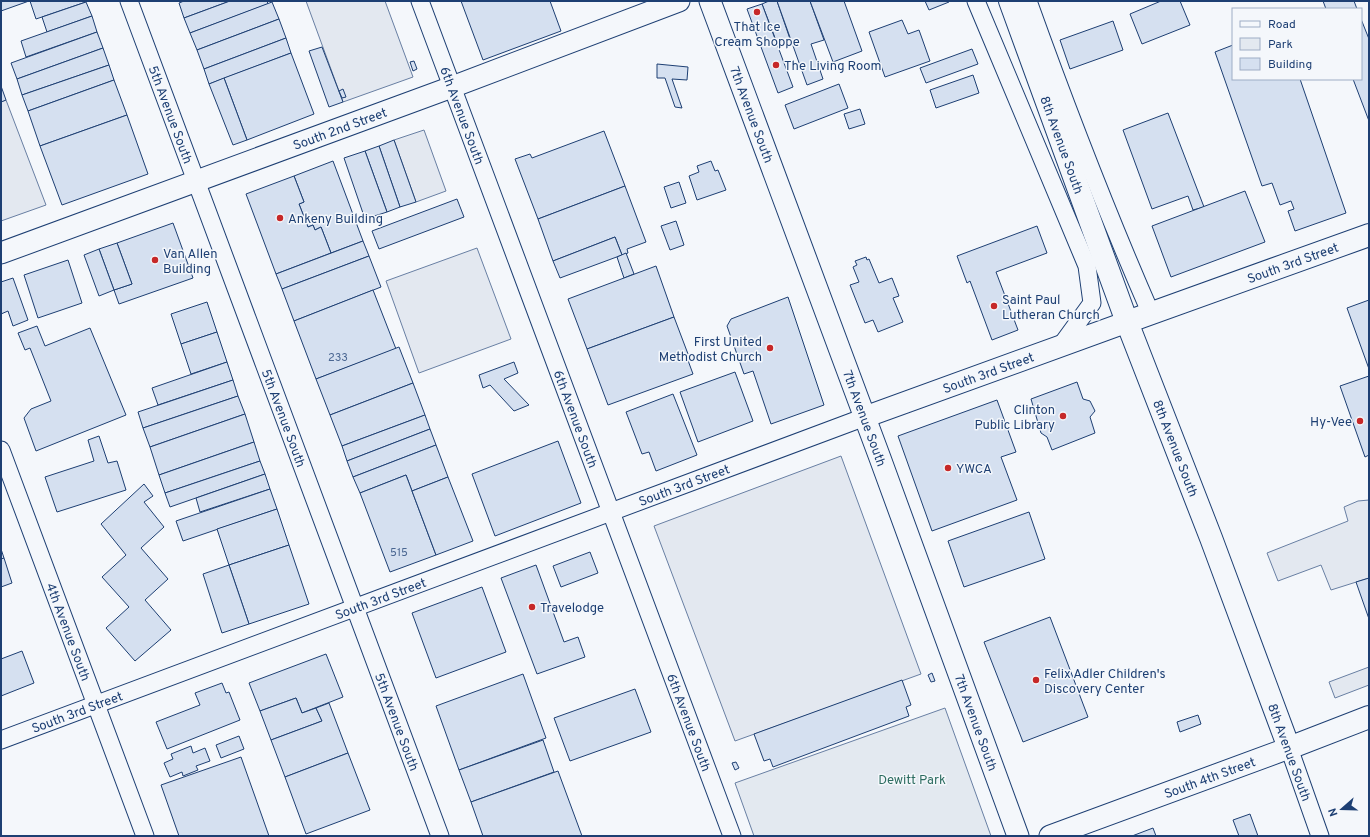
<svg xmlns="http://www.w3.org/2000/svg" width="1370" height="837" viewBox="0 0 1370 837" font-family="Overpass,sans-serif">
  <rect width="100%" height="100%" fill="#f4f7fb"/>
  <polygon fill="#e3e9f0" stroke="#687fa3" points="945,708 991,836 754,836 735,783"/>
  <g fill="#e3e8f0" stroke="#687fa3">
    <polygon points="306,1 385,1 413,77 343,102"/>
    <polygon points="6,100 46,205 1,221 1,102"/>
    <polygon points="424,130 446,191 416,202 394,140"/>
    <polygon points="477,248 511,339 419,373 386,281"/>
    <polygon points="841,456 921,674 735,741 654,526"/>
    <polygon points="1369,500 1369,578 1331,590 1321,565 1278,581 1267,553 1348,521 1344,507 1358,501"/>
    <polygon points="1369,667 1369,685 1335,698 1329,682"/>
  </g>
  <g fill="#d5e0f0" stroke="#1d3f73">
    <polygon points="1,1 29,1 1,11"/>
    <polygon points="30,1 86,1 86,2 36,19"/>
    <polygon points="184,1 230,1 184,18 179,3"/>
    <polygon points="230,1 267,1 268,4 190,33 184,18"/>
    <polygon points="461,1 550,1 561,31 483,60"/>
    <polygon points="769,1 777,1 790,39 777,43 762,4"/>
    <polygon points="777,1 810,1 824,40 811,44 823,79 807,85"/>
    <polygon points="810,1 844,1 862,51 833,62"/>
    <polygon points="925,1 949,1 949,2 929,10"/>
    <polygon points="1161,1 1180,1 1190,25 1142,44 1130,14"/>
    <polygon points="1323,1 1354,1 1357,9 1326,9"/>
    <polygon points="86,2 92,16 47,32 42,17"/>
    <polygon points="272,2 279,19 197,50 190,33"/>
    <polygon points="762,4 793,87 778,93 747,9"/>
    <polygon points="92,16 97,32 26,57 21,41"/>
    <polygon points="279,19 286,38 204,69 197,50"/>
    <polygon points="1361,19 1369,39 1369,121 1353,79 1361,79"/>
    <polygon points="902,20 908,34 919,30 930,61 885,77 869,32"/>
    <polygon points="1113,21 1123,50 1070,69 1060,40"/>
    <polygon points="97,32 103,48 17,79 11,63"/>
    <polygon points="286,38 291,53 209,84 204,69"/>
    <polygon points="1233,45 1233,79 1300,79 1346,213 1295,231 1288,211 1294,209 1291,201 1280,205 1272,183 1262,186 1215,52"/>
    <polygon points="322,47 343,102 329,107 309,51"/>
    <polygon points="103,48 109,65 22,95 17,79"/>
    <polygon points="972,49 978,64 926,83 920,68"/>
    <polygon points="291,53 314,114 247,140 224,78"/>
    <polygon points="414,61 417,69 413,71 410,62"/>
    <polygon points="657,64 688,67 687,80 672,79 682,108 675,107 665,78 657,78"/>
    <polygon points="109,65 114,80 28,111 22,95"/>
    <polygon points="973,75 979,93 936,108 930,90"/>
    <polygon points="224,78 247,140 233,145 209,84"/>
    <polygon points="114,80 127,115 40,146 28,111"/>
    <polygon points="839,84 848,108 794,129 785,105"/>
    <polygon points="1,86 6,100 1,102"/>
    <polygon points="343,89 346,97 342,98 339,91"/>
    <polygon points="860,109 865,124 849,129 844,114"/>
    <polygon points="1168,113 1204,207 1193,210 1188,196 1152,209 1123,130"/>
    <polygon points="127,115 148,174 62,205 40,146"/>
    <polygon points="604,131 625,186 538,219 515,159 530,154 532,158"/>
    <polygon points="394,140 416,202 400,207 379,146"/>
    <polygon points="379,146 400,207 387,212 365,151"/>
    <polygon points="365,151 387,212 365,219 344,158"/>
    <polygon points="333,161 363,241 331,253 321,227 315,230 313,225 308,227 299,204 304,202 294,176"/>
    <polygon points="711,161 715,171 718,170 726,190 697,200 689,176 699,172 697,166"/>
    <polygon points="294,176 304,202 299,204 308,227 313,225 315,230 321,227 331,253 276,274 246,194"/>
    <polygon points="679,182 686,203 671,208 664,187"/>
    <polygon points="625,186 646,242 627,249 628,253 622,255 615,237 553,261 538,219"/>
    <polygon points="1245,191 1265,242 1171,277 1152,226"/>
    <polygon points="457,199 464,217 379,249 372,231"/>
    <polygon points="676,221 684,245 670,250 661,226"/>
    <polygon points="173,223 193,278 119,304 114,290 132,284 117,243"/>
    <polygon points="1037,226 1047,253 996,272 1018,330 992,340 970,281 967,283 957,256"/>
    <polygon points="615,237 622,255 560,278 553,261"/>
    <polygon points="363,241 369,256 282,289 276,274"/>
    <polygon points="117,243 132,284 114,290 99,249"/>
    <polygon points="99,249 114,290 99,296 84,255"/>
    <polygon points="626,253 634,274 624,278 617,257"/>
    <polygon points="369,256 381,287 294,321 282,289"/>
    <polygon points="866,257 867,260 869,259 879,283 892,278 899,296 893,298 903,322 878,332 873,320 865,323 850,285 859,282 853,267 857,265 855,261"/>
    <polygon points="68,260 82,303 38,318 24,275"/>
    <polygon points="656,266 674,317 587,349 568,299"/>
    <polygon points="13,278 28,320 13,326 8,311 1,314 1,282"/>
    <polygon points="373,290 396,349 316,379 294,321"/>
    <polygon points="788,297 824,405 771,424 753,371 744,374 727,326 731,319"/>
    <polygon points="1369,300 1369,369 1347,308"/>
    <polygon points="207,302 217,332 181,344 171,314"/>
    <polygon points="674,317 688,354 686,355 693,374 608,405 587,349"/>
    <polygon points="37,326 45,346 90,328 126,415 36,451 24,418 31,409 51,401 30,348 25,350 18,333"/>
    <polygon points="217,332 227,362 191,374 181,344"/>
    <polygon points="399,347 413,383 330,415 316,379"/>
    <polygon points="227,362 233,380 158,405 152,388"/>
    <polygon points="514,362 518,373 504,379 529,405 514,411 490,385 483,388 479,375"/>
    <polygon points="735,372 753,421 698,442 680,392"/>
    <polygon points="1369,376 1369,455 1365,457 1340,386"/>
    <polygon points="233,380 238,396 143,428 138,412"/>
    <polygon points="1077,382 1083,399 1090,401 1095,411 1090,417 1095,433 1052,450 1047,437 1041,433 1031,399"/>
    <polygon points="413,383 425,415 342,446 330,415"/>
    <polygon points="673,394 697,455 656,471 649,452 642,454 626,412"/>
    <polygon points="238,396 245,414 150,447 143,428"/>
    <polygon points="997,400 1016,452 1001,457 1017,500 932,531 898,436"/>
    <polygon points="245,414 254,442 159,475 150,447"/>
    <polygon points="425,415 430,429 347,461 342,446"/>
    <polygon points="430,429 436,445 353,477 347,461"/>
    <polygon points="99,436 108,463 117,461 126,490 57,512 45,477 94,461 88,440"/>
    <polygon points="558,441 581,503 495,536 472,474"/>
    <polygon points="254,442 260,461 165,493 159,475"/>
    <polygon points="436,445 448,477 412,491 406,475 360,493 353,477"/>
    <polygon points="260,461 265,474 170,507 165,493"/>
    <polygon points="265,474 270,489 200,512 196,498"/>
    <polygon points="406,475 436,555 390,572 360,493"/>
    <polygon points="448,477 473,541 436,555 412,491"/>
    <polygon points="144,484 153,496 144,502 164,527 141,548 168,579 145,600 171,630 135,661 106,628 129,607 102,577 126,555 101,524"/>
    <polygon points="270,489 277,509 183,541 176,521"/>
    <polygon points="277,509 289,545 229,565 217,529"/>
    <polygon points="1029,512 1045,559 964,587 948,541"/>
    <polygon points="289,545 309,604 249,624 229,565"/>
    <polygon points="1,549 4,558 1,559"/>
    <polygon points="590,552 598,573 561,587 553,566"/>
    <polygon points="4,558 12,583 1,587 1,559"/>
    <polygon points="229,565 249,624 222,633 203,574"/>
    <polygon points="536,565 564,642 578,637 585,657 537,674 501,578"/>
    <polygon points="1369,578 1369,619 1356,582"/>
    <polygon points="482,587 506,652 436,678 412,613"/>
    <polygon points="1050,617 1088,717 1023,742 984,642"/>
    <polygon points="22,651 34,683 1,696 1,659"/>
    <polygon points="326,654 343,697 302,713 296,698 260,711 249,683"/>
    <polygon points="932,673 935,681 931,682 928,675"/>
    <polygon points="523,674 546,738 459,770 436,706"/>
    <polygon points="902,680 911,705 906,707 909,716 773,767 770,759 764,761 754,734"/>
    <polygon points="222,683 226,693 229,692 240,720 167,749 156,722 200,705 195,693"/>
    <polygon points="635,689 651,732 570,761 554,718"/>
    <polygon points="296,698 302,713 316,708 322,721 271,740 260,711"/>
    <polygon points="329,703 348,753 285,777 271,740 322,721 316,708"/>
    <polygon points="1198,715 1201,724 1180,732 1177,722"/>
    <polygon points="239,736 244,749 221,758 216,745"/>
    <polygon points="543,740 554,772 471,802 459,770"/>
    <polygon points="191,746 193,753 205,748 210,761 196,766 198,770 183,776 182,772 170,777 164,763 173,759 171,754"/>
    <polygon points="348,753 370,810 306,834 285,777"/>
    <polygon points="241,757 269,836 179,836 161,785"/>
    <polygon points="736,762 739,768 735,770 732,763"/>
    <polygon points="558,771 582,836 483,836 471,802"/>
    <polygon points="1250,814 1258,836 1239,836 1233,820"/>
    <polygon points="1153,828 1156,836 1132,836"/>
  </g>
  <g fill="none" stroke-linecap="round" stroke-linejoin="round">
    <defs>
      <g id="minor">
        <path id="s1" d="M 129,1 L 440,836"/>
        <path id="s2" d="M 420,1 L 732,836"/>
        <polyline points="976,1 1087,266 1092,303 1060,347"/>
        <path d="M 1028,1 C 1066,107 1106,211 1151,314"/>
        <path id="s3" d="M 1,450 L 145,836"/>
        <path id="s4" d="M 1,740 L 865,417"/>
        <polyline points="1289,748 1320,836"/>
      </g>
      <g id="major">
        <path id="s5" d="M 710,1 L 880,458 L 1018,836"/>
        <path id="s6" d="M 1,253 L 452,87 L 679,1"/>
        <path id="s7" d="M 865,417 L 1127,322"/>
        <path id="s8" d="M 1050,836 L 1289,748"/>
      </g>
      <g id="highway">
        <path id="s9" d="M 1010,1 L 1127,322 L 1211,538 L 1289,748 L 1369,717"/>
        <path id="s10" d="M 1127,322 L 1369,235"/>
      </g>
    </defs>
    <use href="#minor" stroke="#1d3f73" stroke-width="19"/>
    <use href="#major" stroke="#1d3f73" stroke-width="23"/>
    <use href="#highway" stroke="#1d3f73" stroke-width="24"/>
    <use href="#minor" stroke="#f4f7fb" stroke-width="17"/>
    <use href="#major" stroke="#f4f7fb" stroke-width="21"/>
    <use href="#highway" stroke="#f4f7fb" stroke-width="22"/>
  </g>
  <g fill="#c62828" stroke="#f4f7fb" stroke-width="1.5">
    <circle cx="757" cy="12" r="4"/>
    <circle cx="776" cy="65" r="4"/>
    <circle cx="280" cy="218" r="4"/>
    <circle cx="155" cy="260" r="4"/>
    <circle cx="994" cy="306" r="4"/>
    <circle cx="770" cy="348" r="4"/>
    <circle cx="1063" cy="416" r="4"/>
    <circle cx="1360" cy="421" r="4"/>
    <circle cx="948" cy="468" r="4"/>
    <circle cx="532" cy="607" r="4"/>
    <circle cx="1036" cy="680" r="4"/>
  </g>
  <g text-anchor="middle" stroke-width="3" stroke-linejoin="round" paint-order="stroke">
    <g font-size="11" fill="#4b6792">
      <text x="338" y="361">233</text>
      <text x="399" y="556">515</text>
    </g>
    <g font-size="13" fill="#1d3f73" stroke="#f4f7fb" text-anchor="start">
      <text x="757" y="31" text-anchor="middle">That Ice<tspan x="757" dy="15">Cream Shoppe</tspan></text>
      <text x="784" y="70">The Living Room</text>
      <text x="288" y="223">Ankeny Building</text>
      <text x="163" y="258">Van Allen<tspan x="163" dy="15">Building</tspan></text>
      <text x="1002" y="304">Saint Paul<tspan x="1002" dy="15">Lutheran Church</tspan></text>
      <text x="762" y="346" text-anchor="end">First United<tspan x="762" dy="15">Methodist Church</tspan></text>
      <text x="1055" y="414" text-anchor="end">Clinton<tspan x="1055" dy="15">Public Library</tspan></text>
      <text x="1352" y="426" text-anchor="end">Hy-Vee</text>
      <text x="956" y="473">YWCA</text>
      <text x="540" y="612">Travelodge</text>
      <text x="1044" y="678">Felix Adler Children's<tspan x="1044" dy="15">Discovery Center</tspan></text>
    </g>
    <g font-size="13" fill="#1d3f73" stroke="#f4f7fb">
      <text dy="5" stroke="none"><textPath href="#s5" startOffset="121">7th Avenue South</textPath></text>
      <text dy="5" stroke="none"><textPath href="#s1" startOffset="121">5th Avenue South</textPath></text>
      <text dy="5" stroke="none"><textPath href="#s2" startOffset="122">6th Avenue South</textPath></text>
      <text dy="5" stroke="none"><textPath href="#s6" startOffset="361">South 2nd Street</textPath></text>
      <text dy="5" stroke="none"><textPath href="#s9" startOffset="153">8th Avenue South</textPath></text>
      <text dy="5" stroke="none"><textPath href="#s10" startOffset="176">South 3rd Street</textPath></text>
      <text dy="5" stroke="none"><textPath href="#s7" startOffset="131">South 3rd Street</textPath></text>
      <text dy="5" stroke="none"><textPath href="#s1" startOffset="445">5th Avenue South</textPath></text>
      <text dy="5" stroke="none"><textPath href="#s2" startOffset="446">6th Avenue South</textPath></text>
      <text dy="5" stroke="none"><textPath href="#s5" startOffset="445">7th Avenue South</textPath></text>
      <text dy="5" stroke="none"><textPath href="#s9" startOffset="477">8th Avenue South</textPath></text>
      <text dy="5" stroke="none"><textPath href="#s4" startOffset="729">South 3rd Street</textPath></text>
      <text dy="5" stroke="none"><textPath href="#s4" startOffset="405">South 3rd Street</textPath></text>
      <text dy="5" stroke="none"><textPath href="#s3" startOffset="194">4th Avenue South</textPath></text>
      <text dy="5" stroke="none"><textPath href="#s4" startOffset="81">South 3rd Street</textPath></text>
      <text dy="5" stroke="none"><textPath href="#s1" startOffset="769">5th Avenue South</textPath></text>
      <text dy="5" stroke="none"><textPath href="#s2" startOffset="770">6th Avenue South</textPath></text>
      <text dy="5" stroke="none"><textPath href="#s5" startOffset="769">7th Avenue South</textPath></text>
      <text transform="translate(1290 752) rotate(70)" y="5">8th Avenue South</text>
      <text dy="5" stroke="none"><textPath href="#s8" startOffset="170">South 4th Street</textPath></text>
    </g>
    <g font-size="13" fill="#2c6c60" stroke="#f4f7fb">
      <text x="912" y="784">Dewitt Park</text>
    </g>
  </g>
  <rect width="1370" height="837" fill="none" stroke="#1d3f73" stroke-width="4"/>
  <rect x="1232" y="8" width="130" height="72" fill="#f4f7fb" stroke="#9eadc5"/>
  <rect x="1240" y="21" width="20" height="6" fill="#f4f7fb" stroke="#9eadc5"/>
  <text x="1268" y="28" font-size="12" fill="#1d3f73">Road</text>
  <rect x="1240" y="38" width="20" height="12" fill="#e3e9f0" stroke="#9eadc5"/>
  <text x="1268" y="48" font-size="12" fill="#1d3f73">Park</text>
  <rect x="1240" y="58" width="20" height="12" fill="#d5e0f0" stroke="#9eadc5"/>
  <text x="1268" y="68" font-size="12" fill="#1d3f73">Building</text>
  <g transform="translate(1342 809) rotate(250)" stroke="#f4f7fb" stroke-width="3" paint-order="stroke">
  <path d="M0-3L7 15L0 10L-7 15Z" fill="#1d3f73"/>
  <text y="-6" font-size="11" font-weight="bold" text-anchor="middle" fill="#1d3f73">N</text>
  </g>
</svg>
